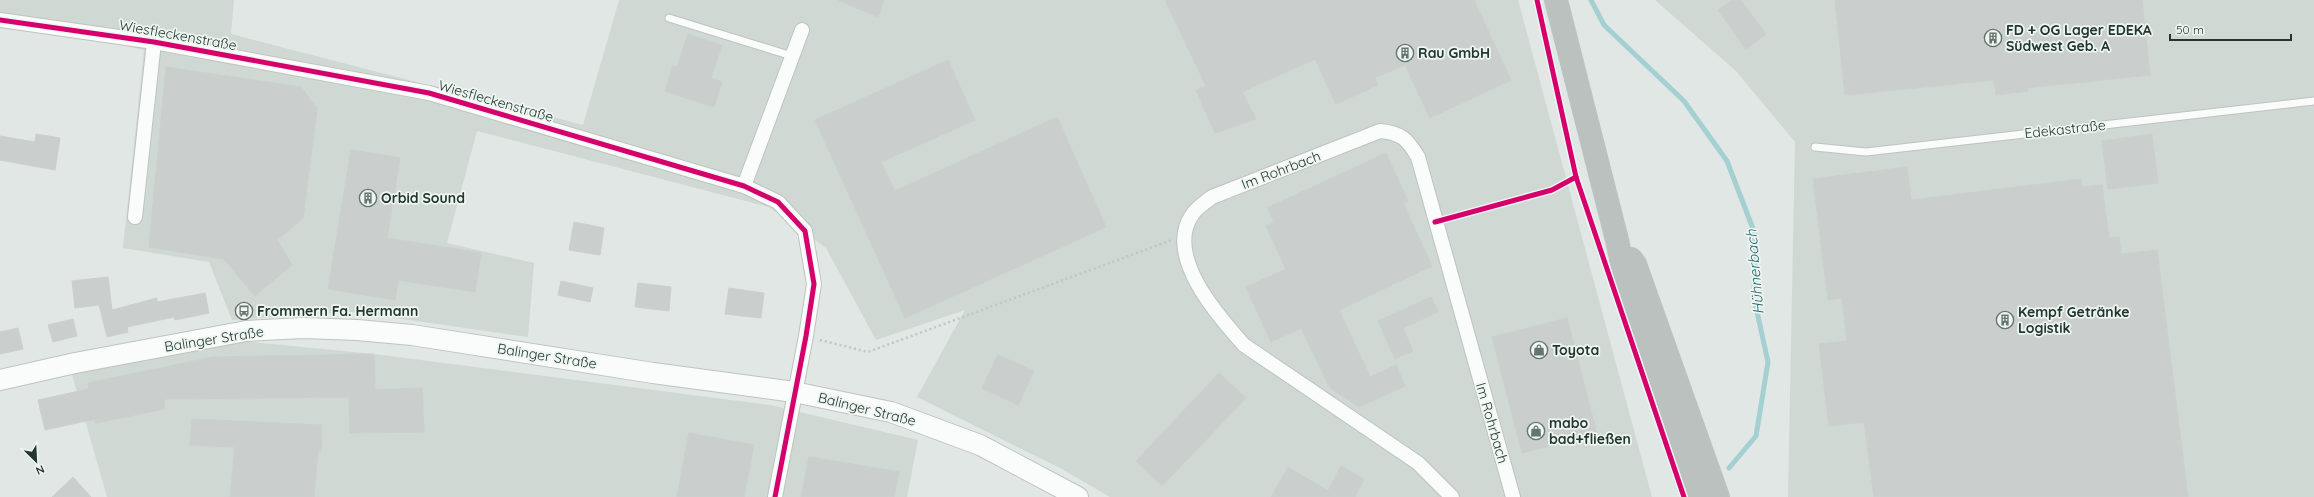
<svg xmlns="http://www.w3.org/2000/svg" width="2314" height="497" viewBox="0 0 2314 497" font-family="Quicksand,sans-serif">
  <rect width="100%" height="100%" fill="#e1e7e4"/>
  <g fill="#cfd8d3">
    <polygon points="0,0 234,0 231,34 583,125 619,0 1518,0 1652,497 1110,497 1060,468 917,397 965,310 876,340 826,248 769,207 477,131 447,243 534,263 528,337 354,312 232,320 209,262 123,248 144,50 0,16"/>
    <polygon points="1655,0 2314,0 2314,497 1788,497 1795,142 1736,71"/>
    <polygon points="240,341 374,354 770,405 918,440 907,497 107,497 71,371"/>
  </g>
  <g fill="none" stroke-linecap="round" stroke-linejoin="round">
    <polyline stroke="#a4d0d2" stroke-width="5" points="1591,0 1604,25 1684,101 1727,161 1755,234 1754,298 1768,362 1756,436 1729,468"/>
  </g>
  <g fill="#cacfcd" stroke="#cad0cd">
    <polygon points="838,0 884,0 878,17"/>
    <polygon points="1165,0 1474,0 1511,80 1430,118 1405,65 1375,78 1378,85 1336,104 1315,59 1242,92 1256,119 1215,133 1196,90 1206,86"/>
    <polygon points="1732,0 1741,0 1766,34 1746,49 1718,10"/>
    <polygon points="1835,0 2142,0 2150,75 2027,88 2028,91 1996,95 1994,80 1845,95"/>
    <polygon points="688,34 722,45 711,78 722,82 714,107 665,91 673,66 677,67"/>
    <polygon points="948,60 975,120 881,162 895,191 1057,117 1106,227 905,318 815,120"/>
    <polygon points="166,67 301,87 317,109 303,218 277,240 292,265 255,296 224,259 149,247"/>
    <polygon points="36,134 60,138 55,170 0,160 0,136 35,142"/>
    <polygon points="2152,134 2158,183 2108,189 2102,141"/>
    <polygon points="351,150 400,158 387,238 481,253 475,292 398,280 395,300 328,289"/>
    <polygon points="1386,153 1408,201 1403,203 1432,266 1339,310 1370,377 1396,365 1405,386 1359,407 1330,388 1301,328 1271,342 1246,287 1286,269 1266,226 1274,222 1267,208"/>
    <polygon points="1907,167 1911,200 2081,179 2082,187 2102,185 2109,238 2119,237 2121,254 2157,250 2188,497 1874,497 1864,422 1829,426 1819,344 1847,341 1842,298 1828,300 1813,179"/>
    <polygon points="574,222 604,228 600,255 569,250"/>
    <polygon points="108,277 112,310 157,298 157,302 205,293 209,313 175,320 174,317 127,327 128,332 107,337 99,305 75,308 72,281"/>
    <polygon points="561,281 593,288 590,302 558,295"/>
    <polygon points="638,283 671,287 669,311 635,307"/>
    <polygon points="729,288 764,293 761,318 725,314"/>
    <polygon points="1431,297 1438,312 1403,328 1413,351 1395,359 1378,321"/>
    <polygon points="1567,318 1597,434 1522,453 1492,337"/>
    <polygon points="73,319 77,336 53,342 48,325"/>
    <polygon points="18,328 23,349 0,354 0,332"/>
    <polygon points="374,354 375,390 422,388 424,432 350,433 349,397 165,399 164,409 96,423 95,419 45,430 38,400 89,389 88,383 213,357"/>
    <polygon points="998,355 1034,371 1018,405 982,388"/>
    <polygon points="1219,373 1246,398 1162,486 1136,461"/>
    <polygon points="192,419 322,425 321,451 318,451 314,497 230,497 235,447 190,445"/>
    <polygon points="689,433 754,445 744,497 677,497"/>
    <polygon points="809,457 899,472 894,497 801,497"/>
    <polygon points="1341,466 1364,479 1355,497 1271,497 1288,467 1328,491"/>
    <polygon points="73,477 91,497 52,497"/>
  </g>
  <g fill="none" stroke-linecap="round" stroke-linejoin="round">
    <defs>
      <g id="lane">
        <polyline points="669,18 792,56"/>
        <polyline points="1815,147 1866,152 2314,101"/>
      </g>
      <g id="street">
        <polyline points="0,20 154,42 429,93 744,186 778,202 805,231 814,284 806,336 775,497"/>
        <polyline points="744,186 802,30"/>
        <polyline points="135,217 154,42"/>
        <path d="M 1452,497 L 1418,463 L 1244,345 C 1219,317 1164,256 1192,215 C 1196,208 1206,202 1212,197 L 1380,131 C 1402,133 1407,139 1418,157 L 1513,497"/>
      </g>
      <polyline id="secondary" points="0,380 75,363 246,331 303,328 357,330 412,335 653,373 794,392 891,412 980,445 1078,497"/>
      <g id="highway">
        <polyline points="1556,0 1617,240 1629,296 1695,497"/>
        <polyline points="1631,259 1635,264 1718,497"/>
      </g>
    </defs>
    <use href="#lane" stroke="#bec3c1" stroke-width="9"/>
    <use href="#street" stroke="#bec3c1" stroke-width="16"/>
    <use href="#secondary" stroke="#bec4c1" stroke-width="22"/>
    <use href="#highway" stroke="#bcc3c0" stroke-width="24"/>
    <polyline stroke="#bfc7c4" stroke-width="2.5" stroke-dasharray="2 3" stroke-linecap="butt" points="820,340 868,352 1172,240"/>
    <use href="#lane" stroke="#fafbfb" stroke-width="7"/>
    <use href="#street" stroke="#fafbfb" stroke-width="14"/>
    <use href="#secondary" stroke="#fafbfb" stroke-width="20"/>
    <use href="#highway" stroke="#bac1be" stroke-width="22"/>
    <defs>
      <g id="cycleway">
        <polyline points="1537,0 1576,177 1684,497"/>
        <polyline points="0,20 154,42 429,93 744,186 778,202 805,231 814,284 806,336 775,497"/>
        <polyline points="1435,222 1552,190 1576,177"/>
      </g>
    </defs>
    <use href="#cycleway" stroke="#eff6f2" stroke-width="8"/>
    <use href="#cycleway" stroke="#d6006c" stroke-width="5"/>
  </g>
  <defs>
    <symbol id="building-ring" viewBox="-11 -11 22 22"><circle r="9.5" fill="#eff6f2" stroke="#64756f" stroke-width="1.5"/><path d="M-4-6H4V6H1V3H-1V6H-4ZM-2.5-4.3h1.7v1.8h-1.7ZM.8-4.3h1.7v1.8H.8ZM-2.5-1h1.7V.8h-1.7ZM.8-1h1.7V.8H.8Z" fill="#64756f"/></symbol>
    <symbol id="bus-ring" viewBox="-11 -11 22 22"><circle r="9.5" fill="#eff6f2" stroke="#64756f" stroke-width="1.5"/><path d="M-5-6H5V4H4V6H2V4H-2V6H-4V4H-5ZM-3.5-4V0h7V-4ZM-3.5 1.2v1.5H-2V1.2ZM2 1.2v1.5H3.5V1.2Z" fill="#64756f"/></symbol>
    <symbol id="shop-ring" viewBox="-11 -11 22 22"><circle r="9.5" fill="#eff6f2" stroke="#64756f" stroke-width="1.5"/><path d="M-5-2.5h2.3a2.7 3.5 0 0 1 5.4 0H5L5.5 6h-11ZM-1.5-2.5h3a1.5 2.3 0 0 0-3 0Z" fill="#64756f"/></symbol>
  </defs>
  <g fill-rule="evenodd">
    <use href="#building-ring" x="1983" y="28" width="20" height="20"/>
    <use href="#building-ring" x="1395" y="43" width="20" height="20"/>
    <use href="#building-ring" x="358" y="188" width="20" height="20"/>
    <use href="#bus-ring" x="234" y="301" width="20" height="20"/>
    <use href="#building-ring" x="1995" y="310" width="20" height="20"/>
    <use href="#shop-ring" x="1529" y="340" width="20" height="20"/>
    <use href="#shop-ring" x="1526" y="421" width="20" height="20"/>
  </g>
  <g text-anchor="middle" stroke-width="3.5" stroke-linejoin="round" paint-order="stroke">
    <g font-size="14" font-weight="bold" fill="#213730" stroke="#eff6f2" text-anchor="start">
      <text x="2006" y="35">FD + OG Lager EDEKA<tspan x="2006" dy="16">Südwest Geb. A</tspan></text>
      <text x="1418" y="58">Rau GmbH</text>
      <text x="381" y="203">Orbid Sound</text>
      <text x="257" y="316">Frommern Fa. Hermann</text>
      <text x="2018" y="317">Kempf Getränke<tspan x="2018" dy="16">Logistik</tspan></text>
      <text x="1552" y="355">Toyota</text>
      <text x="1549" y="428">mabo<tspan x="1549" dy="16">bad+fließen</tspan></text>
    </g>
    <g font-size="14" fill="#213730" stroke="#eff6f2">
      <text transform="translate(178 35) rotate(10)" y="5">Wiesfleckenstraße</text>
      <text transform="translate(496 101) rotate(16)" y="5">Wiesfleckenstraße</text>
      <text transform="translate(2065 129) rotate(-6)" y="5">Edekastraße</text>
      <text transform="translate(1281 170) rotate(-21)" y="5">Im Rohrbach</text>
      <text transform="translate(214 339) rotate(-9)" y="5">Balinger Straße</text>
      <text transform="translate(547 356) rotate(9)" y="5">Balinger Straße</text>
      <text transform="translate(867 409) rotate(14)" y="5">Balinger Straße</text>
      <text transform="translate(1492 423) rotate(74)" y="5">Im Rohrbach</text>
    </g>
    <g font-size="15" font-style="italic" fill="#21686e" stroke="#eff6f2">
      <text transform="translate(1755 272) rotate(-95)" y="5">Hühnerbach</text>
    </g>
  </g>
  <g transform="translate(36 461) rotate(156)" stroke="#eff6f2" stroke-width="3" paint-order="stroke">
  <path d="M0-3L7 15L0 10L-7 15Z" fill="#213730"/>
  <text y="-6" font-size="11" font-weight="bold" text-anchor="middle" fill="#213730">N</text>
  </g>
  <path d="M2170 34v6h121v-6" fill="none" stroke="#213730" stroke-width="2"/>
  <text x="2176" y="34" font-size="12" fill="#213730" stroke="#eff6f2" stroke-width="3" paint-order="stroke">50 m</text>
</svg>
